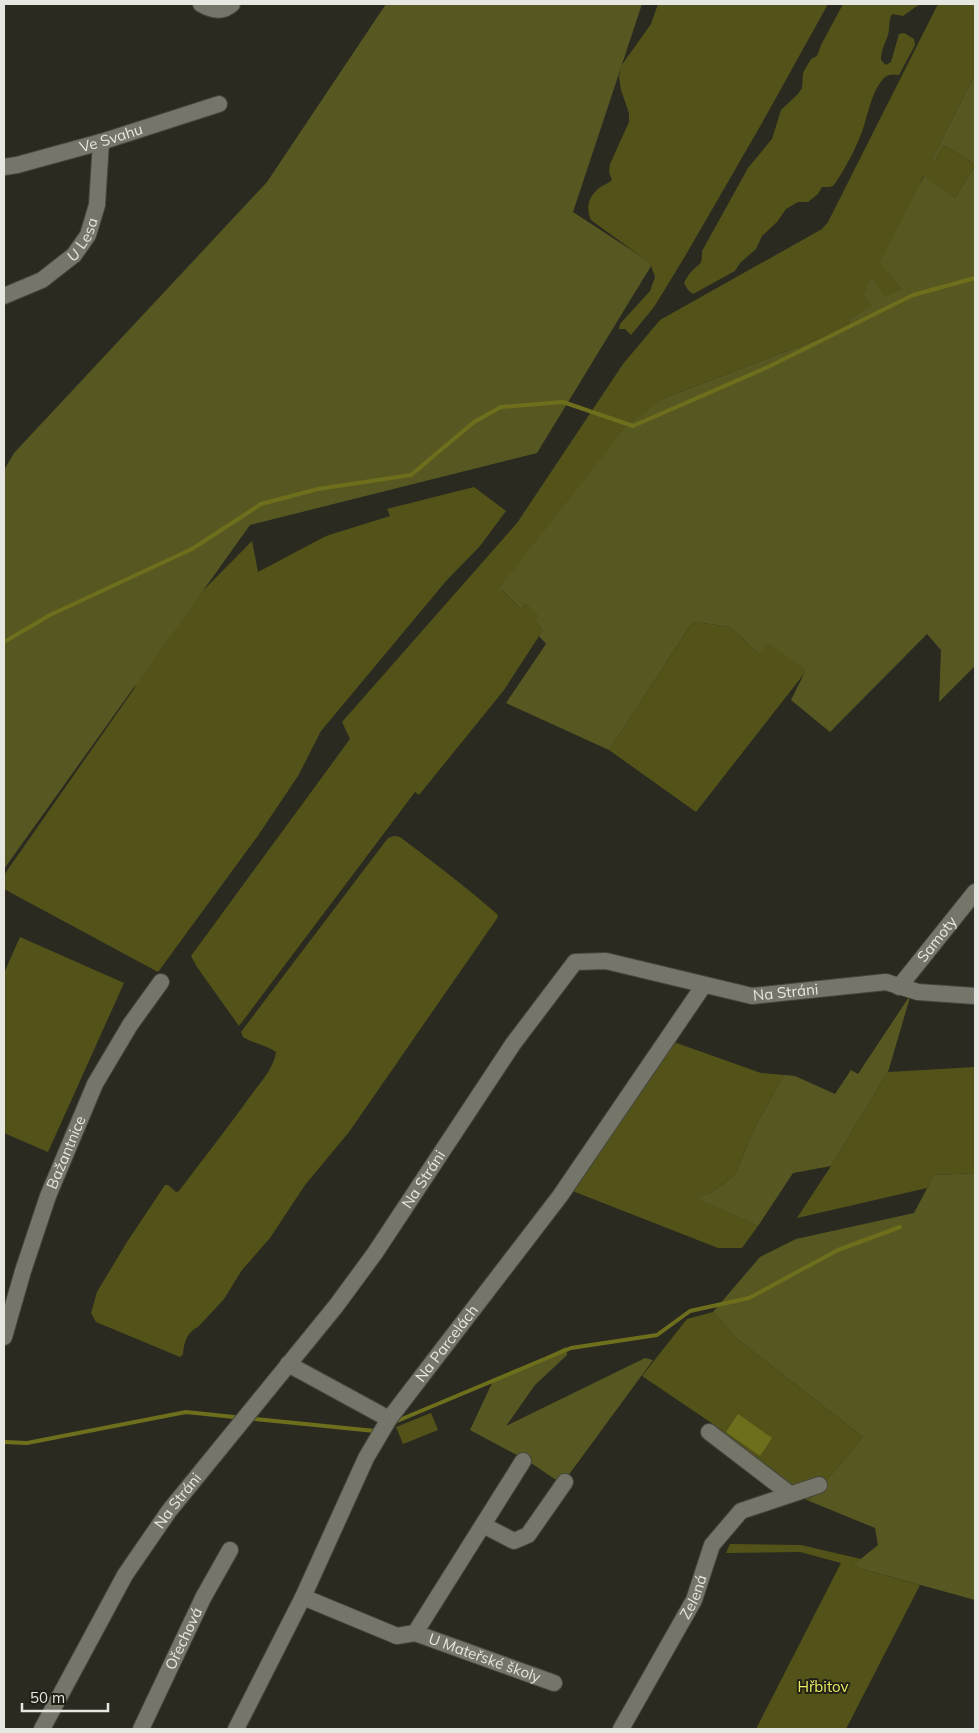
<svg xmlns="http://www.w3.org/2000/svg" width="979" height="1733" viewBox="0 0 979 1733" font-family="Mulish,sans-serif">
  <rect width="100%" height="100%" fill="#2a2a20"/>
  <g fill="#535319">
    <path d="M 658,4 L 828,4 L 762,123 L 684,258 L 654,307 L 631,335 L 625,329 L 619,329 L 620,324 L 650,291 L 655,277 L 650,263 L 591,220 C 586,208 588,198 598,189 C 602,185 608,184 612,180 L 609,172 L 610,164 L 629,122 L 629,113 L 621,90 L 619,77 L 621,66 L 651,24 Z"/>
    <path d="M 843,4 L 923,4 L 917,6 L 903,16 L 892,14 C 888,21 890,28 888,35 C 885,44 881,50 881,60 L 886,65 L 891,62 L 899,34 L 904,33 L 914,39 L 915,45 L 899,75 C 893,74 888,74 884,78 C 871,92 868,115 862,132 C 855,150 845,169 834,185 L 830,187 L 822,187 L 818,194 L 808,202 L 798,202 L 786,209 L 777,222 L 762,236 L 756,249 L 740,263 L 735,271 L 693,294 L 688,290 L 684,283 C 686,279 688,275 691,272 C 700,262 702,267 702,251 L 748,168 L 772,139 L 781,110 L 798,94 L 802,88 L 803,73 L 808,64 L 811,59 L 817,56 L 821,45 Z"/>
    <polygon points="938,4 975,4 975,74 932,159 935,161 943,145 975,164 975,166 955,198 923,176 888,272 901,289 885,298 872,278 873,306 851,318 847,328 662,399 501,589 521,609 526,604 540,616 534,621 543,630 504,690 419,795 415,792 239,1026 197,967 191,956 350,739 342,722 517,523 623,364 660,320 822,229 828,222"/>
    <polygon points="474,487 506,511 480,546 446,581 321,731 298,776 257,837 158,972 4,889 4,875 134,689 138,679 181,613 252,541 258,572 326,536 390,516 387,509"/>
    <polygon points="696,622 730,627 759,654 769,642 807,670 696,812 609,750 690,626"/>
    <path d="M 394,836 L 400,837 C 433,862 466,887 497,914 L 498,917 L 349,1132 L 305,1185 L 270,1238 L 242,1270 L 224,1299 L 198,1327 C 187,1332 184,1342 183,1354 L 180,1357 L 96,1322 L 91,1313 L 97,1292 L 127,1242 L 165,1185 L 168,1185 L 176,1192 L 179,1191 C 202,1160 226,1130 249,1098 C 258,1085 274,1069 276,1052 C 266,1045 254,1044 243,1037 L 241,1032 L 388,838 Z"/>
    <polygon points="20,937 124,983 48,1152 4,1133 4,973"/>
    <polygon points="671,1041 761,1073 784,1075 754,1129 735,1175 712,1192 697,1198 758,1226 742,1248 718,1248 570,1190"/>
    <polygon points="975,1067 975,1173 934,1175 927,1188 797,1218 831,1166 888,1072"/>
    <polygon points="713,1312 736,1338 863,1437 809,1501 796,1495 711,1429 713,1424 642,1376 687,1319"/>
    <polygon points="431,1413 438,1430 403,1444 396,1427"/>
    <polygon points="730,1544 801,1545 861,1559 852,1566 920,1585 846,1729 756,1729 841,1563 800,1552 726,1553"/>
  </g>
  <g fill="#575821">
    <polygon points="386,4 642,4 573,212 642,257 650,263 651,266 537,453 250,525 4,869 4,470 14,453 267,182"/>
    <polygon points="975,74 975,164 943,145 935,161 932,159"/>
    <polygon points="975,166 975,666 939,702 941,650 927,634 830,732 791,700 806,670 769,643 759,654 730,627 696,622 690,626 609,750 506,703 546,644 539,636 543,630 534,621 539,616 526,604 521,609 501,589 499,592 497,591 625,428 662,399 847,328 851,318 872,306 863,295 872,277 885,297 901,289 880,262 924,176 955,198"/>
    <polygon points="911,994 888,1072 831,1166 793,1173 758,1226 696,1198 712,1192 735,1175 754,1129 784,1075 795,1076 835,1094 851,1070 858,1074"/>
    <polygon points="975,1173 975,1600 852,1566 878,1545 875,1528 809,1501 863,1437 736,1338 713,1312 760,1257 796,1239 914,1213 934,1175"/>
    <polygon points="566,1347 567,1355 535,1385 506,1426 645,1358 653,1360 562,1484 528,1461 470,1430 492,1383"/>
  </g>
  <polygon fill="#6e6f1c" points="738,1414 772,1438 760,1456 726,1432"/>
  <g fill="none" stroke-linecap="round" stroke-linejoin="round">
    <g stroke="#6e6f1c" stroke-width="4">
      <polyline points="4,642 50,615 192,549 261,504 318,489 411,475 474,422 501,407 563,402 633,426 768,367 913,295 975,278"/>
      <polyline points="255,1419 375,1431"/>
      <polyline points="397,1421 571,1348 657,1335 690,1311 749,1298 838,1250 900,1227"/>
      <polyline points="4,1442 27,1443 186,1412 234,1417"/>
    </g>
    <defs>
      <g id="minor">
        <path d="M 201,4 C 211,10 222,13 232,4"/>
        <path id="s1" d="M 4,167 L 17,165 L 101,142 L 219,104"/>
        <path id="s2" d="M 4,296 L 42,280 L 74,255 L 88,235 L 97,205 L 101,142"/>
        <path id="s3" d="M 899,987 L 975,892"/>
        <path id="s4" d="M 4,1337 L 23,1271 L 48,1196 L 95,1084 L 130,1025 L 161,982"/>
        <polyline points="288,1364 389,1419"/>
        <polyline points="709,1432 790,1494"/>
        <polyline points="483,1525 514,1541 528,1535 565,1482"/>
        <polyline points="303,1597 397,1636 415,1633 523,1461"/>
        <path id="s5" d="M 415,1633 L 554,1683"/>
        <path id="s6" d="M 42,1729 L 125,1575 L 169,1511 L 336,1306 L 375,1253 L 513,1044 L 575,962 L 606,961 L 752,996 L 886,982 L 918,992 L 975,996"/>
        <path id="s7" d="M 141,1729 L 203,1598 L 230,1550"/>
        <path id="s8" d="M 236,1729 L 303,1597 L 366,1458 L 389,1419 L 560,1196 L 704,985"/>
        <path id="s9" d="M 621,1729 L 694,1600 L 712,1545 L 741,1511 L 819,1485"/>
      </g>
    </defs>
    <use href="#minor" stroke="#45463e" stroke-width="18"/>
    <use href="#minor" stroke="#75756a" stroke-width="16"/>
  </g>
  <g text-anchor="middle" stroke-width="4" stroke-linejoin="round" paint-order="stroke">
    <g font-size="15" fill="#e7e7e1" stroke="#202017">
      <text dy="5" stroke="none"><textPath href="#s1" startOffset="111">Ve Svahu</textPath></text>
      <text dy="5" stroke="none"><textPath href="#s2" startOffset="100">U Lesa</textPath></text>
      <text dy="5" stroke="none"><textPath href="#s3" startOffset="61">Samoty</textPath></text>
      <text dy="5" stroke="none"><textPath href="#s6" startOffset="1151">Na Stráni</textPath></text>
      <text dy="5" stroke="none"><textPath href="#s4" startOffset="195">Bažantnice</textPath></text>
      <text dy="5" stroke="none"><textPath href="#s6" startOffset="671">Na Stráni</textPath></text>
      <text dy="5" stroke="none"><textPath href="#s8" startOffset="441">Na Parcelách</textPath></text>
      <text dy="5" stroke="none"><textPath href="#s6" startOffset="266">Na Stráni</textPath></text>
      <text dy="5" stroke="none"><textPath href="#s9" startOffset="151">Zelená</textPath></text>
      <text dy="5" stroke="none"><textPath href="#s7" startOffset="100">Ořechová</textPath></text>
      <text dy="5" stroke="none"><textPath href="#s5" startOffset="74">U Mateřské školy</textPath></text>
    </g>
    <g font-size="15" fill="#e9ea61" stroke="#202017">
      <text x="823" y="1692">Hřbitov</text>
    </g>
  </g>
  <rect width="979" height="1733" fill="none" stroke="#e7e7e1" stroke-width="10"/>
  <path d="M22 1703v8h86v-8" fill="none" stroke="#e7e7e1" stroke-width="2.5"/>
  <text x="30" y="1703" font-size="15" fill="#e7e7e1" stroke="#202017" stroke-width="4" paint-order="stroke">50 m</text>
</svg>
